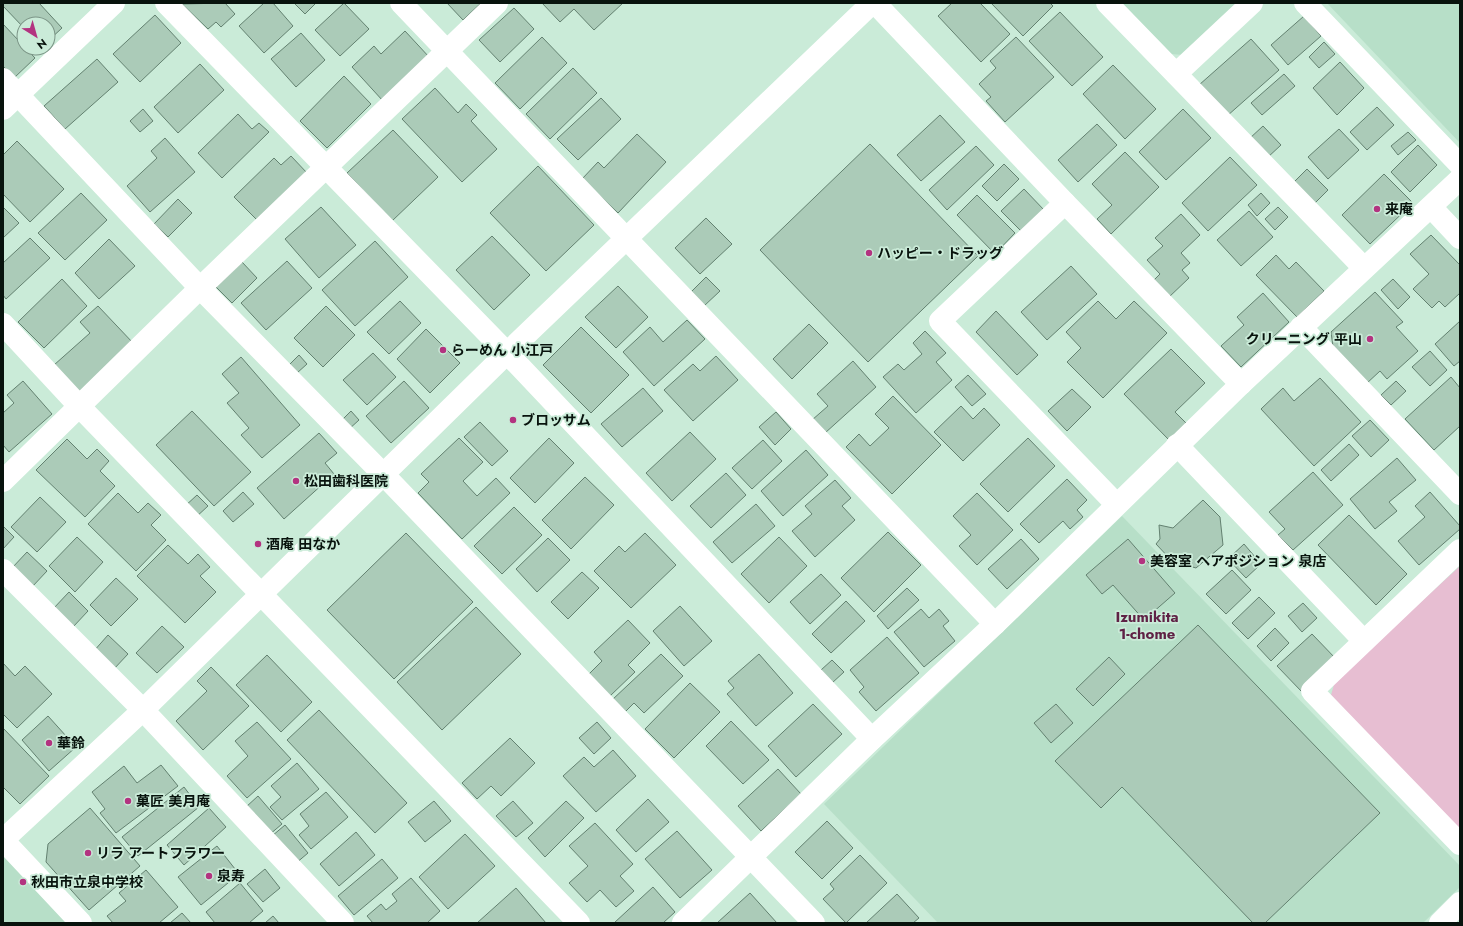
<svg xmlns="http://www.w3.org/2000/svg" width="1463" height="926" viewBox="0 0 1463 926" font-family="Jost,'Noto Sans JP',sans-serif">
  <rect width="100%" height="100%" fill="#caebd8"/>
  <g fill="#b7dfc8">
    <polygon points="1121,3 1242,3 1184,55 1171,54"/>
    <polygon points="1327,3 1460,3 1460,143"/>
    <polygon points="1122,516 1460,866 1460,887 1423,923 938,923 824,804"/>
    <polygon points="3,840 82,923 3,923"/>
  </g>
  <polygon fill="#e7bed2" points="1460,566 1460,831 1331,695 1335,681"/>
  <g fill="#abcbb8" stroke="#638170">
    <polygon points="3,3 39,3 62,28 48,41 48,24 24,24 24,28 3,6"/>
    <polygon points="225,3 235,14 221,27 216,22 208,29 182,4"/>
    <polygon points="264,3 273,3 293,26 264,53 239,26"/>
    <polygon points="294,3 316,3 305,14"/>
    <polygon points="344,3 369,29 340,56 315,30"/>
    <polygon points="447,3 481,3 463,20"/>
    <polygon points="542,3 623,3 594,30 574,9 560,22"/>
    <polygon points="952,3 980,3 1010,34 981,62 938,16"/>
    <polygon points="991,3 1050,3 1053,6 1023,36"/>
    <polygon points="514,8 534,29 500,62 479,40"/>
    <polygon points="1060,12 1103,57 1072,86 1029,41"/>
    <polygon points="155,15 181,43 140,82 113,54"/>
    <polygon points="1304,16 1321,36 1288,65 1271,45"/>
    <polygon points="3,24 35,58 14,78 3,66"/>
    <polygon points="405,31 430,58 383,101 352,67 374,46 381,54"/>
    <polygon points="301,33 325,60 296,87 271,59"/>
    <polygon points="542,37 567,63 520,109 495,83"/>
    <polygon points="1016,37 1054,77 1005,122 986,101 991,97 979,84 996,68 990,61"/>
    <polygon points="1251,39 1279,70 1227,116 1199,85"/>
    <polygon points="1324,42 1335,54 1319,68 1309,57"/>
    <polygon points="97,59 118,82 65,129 44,106"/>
    <polygon points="1340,62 1364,88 1337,115 1313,88"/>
    <polygon points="200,64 224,90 178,133 154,107"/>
    <polygon points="1113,65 1156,109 1125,139 1083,94"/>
    <polygon points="573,68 597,93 550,139 526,114"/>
    <polygon points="1284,74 1295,86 1262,115 1251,103"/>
    <polygon points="344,76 371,104 327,148 300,121"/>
    <polygon points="435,88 458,113 466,104 477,115 471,121 497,149 462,182 402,119"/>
    <polygon points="601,98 621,119 578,160 557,139"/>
    <polygon points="1377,107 1394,125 1367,150 1350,132"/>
    <polygon points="143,109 153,121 140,132 130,121"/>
    <polygon points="1183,109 1211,138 1166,180 1139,152"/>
    <polygon points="238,114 252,129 259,123 269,132 222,178 198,153"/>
    <polygon points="940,115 965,142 921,181 897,155"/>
    <polygon points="1097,124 1117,145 1078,182 1058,160"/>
    <polygon points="1263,126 1281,145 1267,158 1249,139"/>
    <polygon points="1339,129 1359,150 1328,179 1308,157"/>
    <polygon points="393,130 438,177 392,221 347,173"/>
    <polygon points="1408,132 1416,140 1398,155 1391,146"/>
    <polygon points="637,134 666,162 618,213 582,179 598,162 604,168"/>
    <polygon points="165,138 195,172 150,212 127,186 157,158 151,151"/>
    <polygon points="17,141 64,189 30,222 3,194 3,155"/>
    <polygon points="870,144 978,256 868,362 760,250"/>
    <polygon points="1418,145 1437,165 1410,192 1391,172"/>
    <polygon points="976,146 994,165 947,210 929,190"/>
    <polygon points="1125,152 1159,187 1111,234 1097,219 1112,205 1092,184"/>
    <polygon points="291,156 308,174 258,221 234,197 274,158 281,165"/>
    <polygon points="1230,157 1257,185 1208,231 1182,203"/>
    <polygon points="1004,164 1019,179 997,201 982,186"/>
    <polygon points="538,166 594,225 546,271 490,213"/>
    <polygon points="1307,169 1328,190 1313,205 1292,184"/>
    <polygon points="1384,174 1413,203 1370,244 1342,215"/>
    <polygon points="1024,189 1045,211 1023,233 1001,211"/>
    <polygon points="81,193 107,220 65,260 38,233"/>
    <polygon points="1261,193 1270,203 1257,216 1248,205"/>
    <polygon points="977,195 1015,233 995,254 957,215"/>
    <polygon points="178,199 192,213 168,237 154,224"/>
    <polygon points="3,207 19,223 3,238"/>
    <polygon points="321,207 356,245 319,278 285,239"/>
    <polygon points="1278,207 1288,217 1275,230 1265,219"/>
    <polygon points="1249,211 1273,237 1241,266 1217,240"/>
    <polygon points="1181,214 1200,235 1181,253 1190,263 1182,270 1189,278 1168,298 1153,281 1160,274 1147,260 1163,246 1155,238"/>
    <polygon points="706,218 732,244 700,274 675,248"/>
    <polygon points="1431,235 1460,265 1460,293 1445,307 1439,301 1432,308 1413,289 1429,274 1410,254"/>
    <polygon points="492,236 530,275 494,310 456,270"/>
    <polygon points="30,238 50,258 6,299 3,295 3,263"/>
    <polygon points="109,239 135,266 99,299 75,273"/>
    <polygon points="375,241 408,277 355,326 322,290"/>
    <polygon points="1276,255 1289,269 1296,262 1324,291 1297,317 1256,275"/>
    <polygon points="287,261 312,288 266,330 241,303"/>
    <polygon points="242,262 257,278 232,303 216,287"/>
    <polygon points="1071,266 1097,294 1047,340 1021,312"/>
    <polygon points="706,277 720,291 704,306 691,292"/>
    <polygon points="62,279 87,306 44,348 18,322"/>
    <polygon points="1393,279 1410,297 1398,309 1381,290"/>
    <polygon points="618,286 648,317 616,348 585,317"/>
    <polygon points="1375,292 1403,322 1396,327 1418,351 1387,379 1380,371 1366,384 1333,347 1331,332"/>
    <polygon points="1263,293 1289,322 1241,367 1221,346 1244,325 1237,317"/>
    <polygon points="400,301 421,323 389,354 367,332"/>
    <polygon points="1098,301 1116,319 1134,301 1167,333 1103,398 1067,362 1081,348 1066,332"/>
    <polygon points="98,306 134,344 80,393 54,365 90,333 80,322"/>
    <polygon points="326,306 355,335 323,367 294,338"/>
    <polygon points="996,311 1038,355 1017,375 976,332"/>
    <polygon points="687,320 705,339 654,386 623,352 650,327 663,342"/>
    <polygon points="1460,321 1460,361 1454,366 1435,344"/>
    <polygon points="809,324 828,343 792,379 773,359"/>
    <polygon points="581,327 629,375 591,413 543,365"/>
    <polygon points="426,329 460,363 430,393 397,359"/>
    <polygon points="925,331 946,353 936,362 952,380 916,413 883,377 898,364 904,370 922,354 913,343"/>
    <polygon points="1171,349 1205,383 1175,412 1187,424 1169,440 1124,394"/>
    <polygon points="1430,351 1447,370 1430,386 1412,367"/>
    <polygon points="373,353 396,377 367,405 343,380"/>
    <polygon points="299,355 307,364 297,373 289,365"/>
    <polygon points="716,356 738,380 693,421 664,390 693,364 700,371"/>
    <polygon points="241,357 300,425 262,458 241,435 249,428 227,403 239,393 222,374"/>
    <polygon points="853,361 876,387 825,433 812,420 828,406 817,394"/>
    <polygon points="968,375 986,394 972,406 955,387"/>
    <polygon points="1451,377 1460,388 1460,426 1434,450 1405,419"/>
    <polygon points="1320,378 1361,422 1314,466 1261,409 1283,388 1294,401"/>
    <polygon points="23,381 52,414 9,452 3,445 3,413 14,403 7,395"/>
    <polygon points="404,381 429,408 391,443 366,416"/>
    <polygon points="1396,381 1406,391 1391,405 1381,395"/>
    <polygon points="643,388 663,411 622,447 601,424"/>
    <polygon points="1072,389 1091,407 1067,431 1048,411"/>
    <polygon points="893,396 941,445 892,494 846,447 859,434 870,446 889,428 875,414"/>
    <polygon points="961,406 973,419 984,408 1000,425 963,461 934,432"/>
    <polygon points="192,411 251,472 214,506 156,445"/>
    <polygon points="351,411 359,420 348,430 341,421"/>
    <polygon points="776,412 791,429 775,445 759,427"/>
    <polygon points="1370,420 1389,440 1371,457 1352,436"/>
    <polygon points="480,422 508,451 492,466 464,437"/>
    <polygon points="690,432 716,459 672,501 646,473"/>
    <polygon points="319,433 337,453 325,463 334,474 284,519 257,488"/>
    <polygon points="459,438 483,462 463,481 477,496 496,478 510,493 462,539 418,493 429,482 421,474"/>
    <polygon points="549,438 574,463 535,503 510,478"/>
    <polygon points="1028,438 1055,466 1008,512 980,484"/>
    <polygon points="67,439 87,459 97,449 109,461 100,471 115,486 85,517 36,470"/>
    <polygon points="763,440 782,461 752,489 732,468"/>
    <polygon points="1349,444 1359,455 1331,481 1321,470"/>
    <polygon points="806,450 828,475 783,516 761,491"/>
    <polygon points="1397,458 1416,480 1389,502 1397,511 1375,529 1350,499"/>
    <polygon points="1313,472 1343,505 1293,550 1278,535 1285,529 1269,512"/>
    <polygon points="726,473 746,495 711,528 690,506"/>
    <polygon points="585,477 614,505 571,549 542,520"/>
    <polygon points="1067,479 1087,500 1077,510 1083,517 1070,529 1063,521 1039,543 1020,524"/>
    <polygon points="835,480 851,498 842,506 855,520 815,557 792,531 812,514 805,506"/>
    <polygon points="243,492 254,504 233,522 223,511"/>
    <polygon points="1430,492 1460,526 1460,529 1419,565 1398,541 1425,517 1415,506"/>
    <polygon points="118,493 138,513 148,503 161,515 151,525 166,540 136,571 88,524"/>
    <polygon points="977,493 1013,530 977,565 959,546 971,535 953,516"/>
    <polygon points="197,495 208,506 195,518 184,507"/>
    <polygon points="40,497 66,522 37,552 11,527"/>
    <polygon points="1203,500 1220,517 1223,545 1196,568 1172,561 1156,544 1160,539 1159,525 1173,528"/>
    <polygon points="756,504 775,526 732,563 713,542"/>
    <polygon points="514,507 542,535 502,574 474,546"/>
    <polygon points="1349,515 1407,574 1376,605 1318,545"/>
    <polygon points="3,526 14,537 3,549"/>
    <polygon points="888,532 921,565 874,612 841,578"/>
    <polygon points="406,533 473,602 394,679 327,610"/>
    <polygon points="645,533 676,565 631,608 594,571 619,546 625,552"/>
    <polygon points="77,537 103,562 75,592 49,566"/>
    <polygon points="779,537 807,566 769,603 741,574"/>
    <polygon points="548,538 570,560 537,592 516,569"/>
    <polygon points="1021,539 1039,559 1007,589 988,569"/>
    <polygon points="1128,539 1175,593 1144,620 1113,585 1102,594 1086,575"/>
    <polygon points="1244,544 1261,564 1246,578 1228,559"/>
    <polygon points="168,545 188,564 198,554 210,567 200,576 216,592 185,623 137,576"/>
    <polygon points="27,552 47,571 32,587 12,568"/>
    <polygon points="1232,570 1251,590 1226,614 1206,594"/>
    <polygon points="582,572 599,588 568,619 551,602"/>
    <polygon points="821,574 841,595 810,624 790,602"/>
    <polygon points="116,578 138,599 111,626 90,605"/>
    <polygon points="907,588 919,600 888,629 877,616"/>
    <polygon points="69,592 88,611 73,627 53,609"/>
    <polygon points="1259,597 1275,613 1248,639 1232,623"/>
    <polygon points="846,601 865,621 831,653 812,634"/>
    <polygon points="1303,603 1317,618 1302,632 1288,616"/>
    <polygon points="680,606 712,641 684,666 653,631"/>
    <polygon points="476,607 521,654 442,730 397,682"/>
    <polygon points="921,609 929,618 939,609 949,621 943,626 955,641 924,667 894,632"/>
    <polygon points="628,620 650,643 628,665 635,672 610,696 589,674 602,661 594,652"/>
    <polygon points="1198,625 1380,813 1265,923 1253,923 1122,787 1101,808 1055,761"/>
    <polygon points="162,626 184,647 157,673 136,653"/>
    <polygon points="1275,628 1289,643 1271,661 1257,646"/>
    <polygon points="1312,634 1337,660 1302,692 1277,666"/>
    <polygon points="108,635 128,654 113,670 93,652"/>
    <polygon points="887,637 919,673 876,711 859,692 864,687 850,670"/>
    <polygon points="661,654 683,676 644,713 634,703 624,713 612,700"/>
    <polygon points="759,654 793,693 756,726 727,694 734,688 728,681"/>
    <polygon points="267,655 312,702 281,732 236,685"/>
    <polygon points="1109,657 1125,674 1093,706 1076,689"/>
    <polygon points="832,660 844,672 832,683 821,670"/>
    <polygon points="3,663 15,676 25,666 52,694 17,728 3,714"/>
    <polygon points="211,667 249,706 203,750 176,721 207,691 197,681"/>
    <polygon points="690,683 720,712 674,758 645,729"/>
    <polygon points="813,704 842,734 796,777 768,746"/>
    <polygon points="1056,704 1073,723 1051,743 1034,723"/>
    <polygon points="319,710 407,803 375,833 287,740"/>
    <polygon points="48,716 76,747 49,771 22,740"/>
    <polygon points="731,721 769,760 743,784 706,746"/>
    <polygon points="257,722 291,759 247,798 227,776 248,756 235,741"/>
    <polygon points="597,722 611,738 594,754 579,738"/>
    <polygon points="3,728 49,776 20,804 3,787"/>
    <polygon points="510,738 535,763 501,796 491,786 477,799 462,783"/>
    <polygon points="613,750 636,776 596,812 563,776 584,757 594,767"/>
    <polygon points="297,763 319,789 282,820 270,807 281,797 271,786"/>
    <polygon points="161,765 178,786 116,833 100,813 105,809 92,792 124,766 137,783"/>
    <polygon points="778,769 801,794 761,831 738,806"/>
    <polygon points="184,787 199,807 138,856 122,837"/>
    <polygon points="326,792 348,817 311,849 299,835 309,826 300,814"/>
    <polygon points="258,796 282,824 269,835 246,807"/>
    <polygon points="648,799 669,822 636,852 616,830"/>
    <polygon points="434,801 451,821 425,842 408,822"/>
    <polygon points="513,801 533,823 516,837 496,816"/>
    <polygon points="566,801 584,818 545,857 528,838"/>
    <polygon points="90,808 140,866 89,910 46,862 48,844"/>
    <polygon points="209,808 226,827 184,865 167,845"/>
    <polygon points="827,821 853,848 822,879 795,852"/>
    <polygon points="595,823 633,864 620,876 634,891 616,907 600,890 587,902 569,883 588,866 569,846"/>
    <polygon points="285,825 308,853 295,864 272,836"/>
    <polygon points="677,831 712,870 680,898 645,859"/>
    <polygon points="356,832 375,855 339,886 320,864"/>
    <polygon points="465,834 495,866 448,909 419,877"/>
    <polygon points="217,846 239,874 201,905 178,877"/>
    <polygon points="860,855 887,883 846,923 823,899 834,889 830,884"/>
    <polygon points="382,859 398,878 354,915 338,896"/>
    <polygon points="265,869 280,888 263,902 247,884"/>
    <polygon points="146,870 178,907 159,923 113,923 107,916 126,901 119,893"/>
    <polygon points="411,878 440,911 427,923 373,923 367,916 381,904 386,910 397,901 392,894"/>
    <polygon points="240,883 263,911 249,923 215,923 206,912"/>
    <polygon points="653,887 675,912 663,923 614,923"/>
    <polygon points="516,888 546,923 477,923"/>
    <polygon points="750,893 777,923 717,923"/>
    <polygon points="897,894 919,918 913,923 866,923"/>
    <polygon points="182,913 191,923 170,923"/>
    <polygon points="273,916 279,923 265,923"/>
  </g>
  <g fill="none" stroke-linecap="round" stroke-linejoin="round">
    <g stroke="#fff" stroke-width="22">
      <polyline points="166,3 507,353 872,739"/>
      <polyline points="401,3 995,624"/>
      <polyline points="875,3 1065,203 1241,384"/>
      <polyline points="1107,3 1364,268"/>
      <polyline points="1305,3 1460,165"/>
      <polyline points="1176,74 1252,3"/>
      <polyline points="3,79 200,288 383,474 814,923"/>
      <polyline points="3,109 114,3"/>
      <polyline points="1065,203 940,321 1116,504"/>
      <polyline points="1431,207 1460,238"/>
      <polyline points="3,324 80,407 579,923"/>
      <polyline points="1301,327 1460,494"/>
      <polyline points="1177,445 1364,641"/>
      <polyline points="3,481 200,288 497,3"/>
      <polyline points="1460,550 1312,691 1460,844"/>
      <polyline points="3,570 143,710 343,923"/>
      <polyline points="3,840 143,710 507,353 872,3"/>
      <polyline points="3,840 81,923"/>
      <polyline points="683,923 872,739 995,624 1241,384 1460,179"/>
      <polyline points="1440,923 1460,903"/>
    </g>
  </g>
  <g fill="#b33380" stroke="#caebd8" stroke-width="1.5">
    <circle cx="1377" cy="209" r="4"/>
    <circle cx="869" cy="253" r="4"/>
    <circle cx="1370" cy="339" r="4"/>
    <circle cx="443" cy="350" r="4"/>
    <circle cx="513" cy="420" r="4"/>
    <circle cx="296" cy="481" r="4"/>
    <circle cx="258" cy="544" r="4"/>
    <circle cx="1142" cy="561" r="4"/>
    <circle cx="49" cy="743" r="4"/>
    <circle cx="128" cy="801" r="4"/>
    <circle cx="88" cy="853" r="4"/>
    <circle cx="209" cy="876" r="4"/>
    <circle cx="23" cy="882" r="4"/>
  </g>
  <g text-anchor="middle" stroke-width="3.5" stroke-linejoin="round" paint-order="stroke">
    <g font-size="14" font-weight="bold" fill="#08130d" stroke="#caebd8" text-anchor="start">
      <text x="1385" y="214">来庵</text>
      <text x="877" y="258">ハッピー・ドラッグ</text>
      <text x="1362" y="344" text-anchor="end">クリーニング 平山</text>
      <text x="451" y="355">らーめん 小江戸</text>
      <text x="521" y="425">ブロッサム</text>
      <text x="304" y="486">松田歯科医院</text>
      <text x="266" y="549">酒庵 田なか</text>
      <text x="1150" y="566">美容室 ヘアポジション 泉店</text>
      <text x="57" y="748">華鈴</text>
      <text x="136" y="806">菓匠 美月庵</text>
      <text x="96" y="858">リラ アートフラワー</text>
      <text x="217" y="881">泉寿</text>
      <text x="31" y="887">秋田市立泉中学校</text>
    </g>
    <g font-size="15" font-weight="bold" fill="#5f2145" stroke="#caebd8">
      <text x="1147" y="622">Izumikita<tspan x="1147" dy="17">1-chome</tspan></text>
    </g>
  </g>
  <rect width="1463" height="926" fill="none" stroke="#08130d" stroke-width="8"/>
  <g transform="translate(36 36) rotate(143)"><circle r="19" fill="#caebd8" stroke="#7c9587"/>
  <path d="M0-3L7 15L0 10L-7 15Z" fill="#b33380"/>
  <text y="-6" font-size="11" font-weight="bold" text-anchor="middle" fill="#08130d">N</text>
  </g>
</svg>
